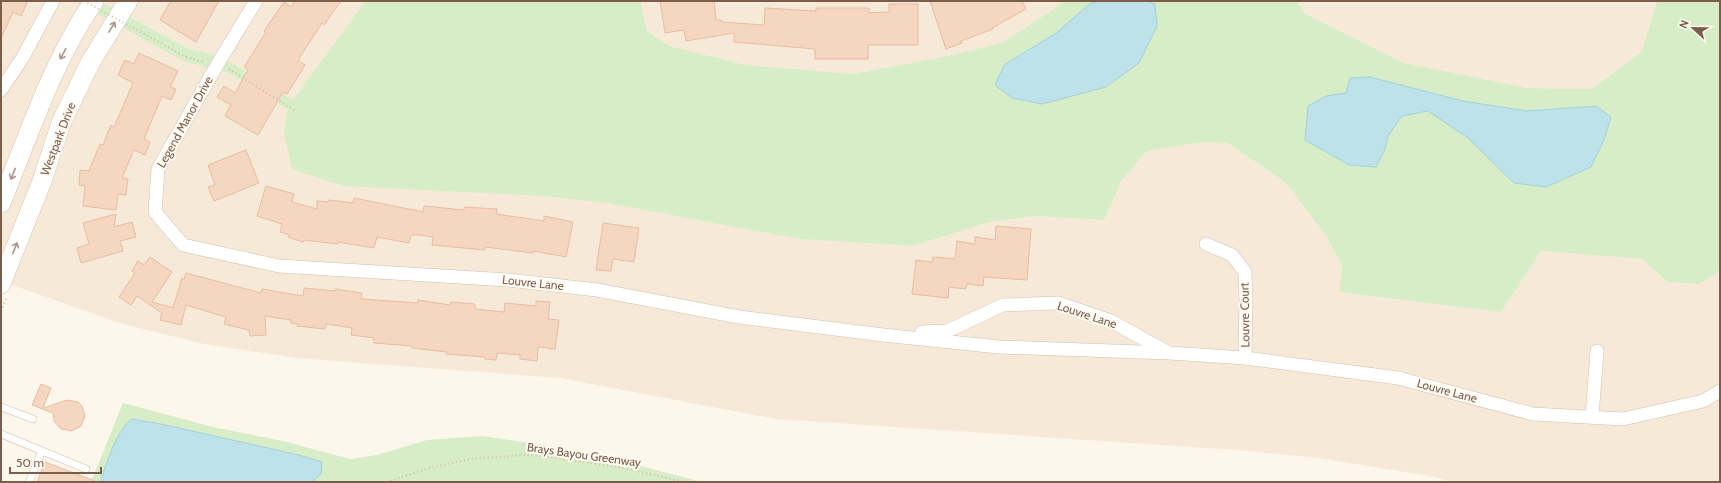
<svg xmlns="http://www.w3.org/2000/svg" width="1721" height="483" viewBox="0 0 1721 483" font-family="Cabin,sans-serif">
  <rect width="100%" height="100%" fill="#fdf7eb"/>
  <g fill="#f6e9d8">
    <polygon points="1,1 74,1 183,61 228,73 287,109 284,133 543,196 607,203 799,239 913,246 989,222 1034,216 1104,220 1122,180 1147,151 1203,142 1228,143 1285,182 1325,234 1342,265 1339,292 1501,312 1541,251 1642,259 1669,282 1699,284 1720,271 1720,482 1451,482 1436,477 1318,458 1237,450 776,419 560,378 296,358 204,344 119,323 1,281"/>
    <polygon points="100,1 365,1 293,100 234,64 211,54 189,49"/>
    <polygon points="643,1 1065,1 1002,43 938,58 853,74 746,65 669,46 647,31 641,3"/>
    <polygon points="1297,1 1657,1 1642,51 1592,89 1527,88 1404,63 1304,13"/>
  </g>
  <g fill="#d6edc7">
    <polygon points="74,1 100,1 189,49 211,54 234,64 293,100 365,1 643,1 641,3 647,31 669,46 746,65 853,74 938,58 1002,43 1065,1 1297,1 1304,13 1404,63 1527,88 1592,89 1642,51 1657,1 1720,1 1720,271 1699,284 1668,282 1642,259 1541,251 1501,312 1339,292 1342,265 1325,234 1285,182 1228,143 1203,142 1147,151 1122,180 1104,220 1034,216 989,222 913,246 799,239 607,203 543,196 343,186 292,169 284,133 287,109 228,73 183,61"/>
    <polygon points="123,403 213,427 283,441 350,459 377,455 427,440 481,436 538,444 602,456 702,482 91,482"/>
  </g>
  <g fill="#bde2e9" stroke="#a3d2db">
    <polygon points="1103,1 1146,1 1155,4 1157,26 1139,63 1106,87 1042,104 1012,98 995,85 1004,65 1056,33 1091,3"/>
    <polygon points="1370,77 1463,101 1527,111 1596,106 1611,117 1604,140 1591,167 1546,187 1514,183 1468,138 1428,111 1402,116 1388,136 1385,149 1376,167 1349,165 1305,140 1308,106 1326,96 1346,93 1350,78"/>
    <path d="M 131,419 L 161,424 L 299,455 L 322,462 L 321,474 L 312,482 L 100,482 C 108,461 114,435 131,419 Z"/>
  </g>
  <g fill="#f4d6c1" stroke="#e8bda0">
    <polygon points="1,1 28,1 21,16 13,12 1,38"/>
    <polygon points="171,1 219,1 196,42 160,20"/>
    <polygon points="295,1 341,1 324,25 322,23 298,60 305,65 287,94 283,92 258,135 225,116 231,105 217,97 224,86 235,93 248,70 244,67 266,32 264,31 284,2 291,7"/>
    <polygon points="660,1 714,1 716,20 721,20 722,22 764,25 765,8 816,11 816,8 869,8 869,13 889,12 889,4 918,4 918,45 868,45 868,59 815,59 815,49 734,42 734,33 686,41 684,30 665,33"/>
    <polygon points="930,1 1022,1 1026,9 992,28 993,29 961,41 962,43 946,49"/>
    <polygon points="139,53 178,71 170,87 176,89 171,100 162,96 144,139 150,142 145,155 134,150 122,178 128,179 126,195 118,194 116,210 83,206 85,186 79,185 80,170 89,171 100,144 103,145 111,125 114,127 133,83 118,75 125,60 134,64"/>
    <polygon points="246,150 259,183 214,201 208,187 215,185 208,165"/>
    <polygon points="266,186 294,194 292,202 317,209 317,201 328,202 329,200 353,203 354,198 423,212 424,206 464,210 464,207 497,209 496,214 544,221 544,216 573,222 566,257 533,251 533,253 485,247 485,250 432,245 433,237 419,235 411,235 409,243 377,237 374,248 338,242 337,244 304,240 303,242 288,237 289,235 280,232 282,224 257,216"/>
    <polygon points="116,214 114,227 132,222 136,237 120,241 123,251 81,263 77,248 89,244 83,223"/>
    <polygon points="603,223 639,228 634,262 613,259 611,271 596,270"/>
    <polygon points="996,226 1031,229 1027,280 984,277 983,286 967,284 966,289 949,287 948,298 912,294 916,260 932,262 933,257 955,259 957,241 975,244 975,237 995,240"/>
    <polygon points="150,257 172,272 152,302 173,308 182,278 184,280 186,273 261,293 262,289 303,296 304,288 335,291 335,289 362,293 361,299 418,303 418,300 450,305 451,302 475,304 475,309 504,312 505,303 536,306 536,301 550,302 548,319 559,320 555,349 538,347 537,361 520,359 520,355 497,353 496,360 485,359 485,357 446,354 447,352 412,348 412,346 374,343 374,338 351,335 352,328 326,324 325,329 297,326 298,324 291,323 291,320 265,316 266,335 250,336 249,330 224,324 226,317 186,305 181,325 160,320 162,313 137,296 131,305 119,297 135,273 132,271 138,261 144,265"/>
    <polygon points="41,384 51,388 43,408 67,400 78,402 82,406 85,416 81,426 72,431 61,429 54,421 53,413 32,405"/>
    <polygon points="45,462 95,481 95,482 37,482"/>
  </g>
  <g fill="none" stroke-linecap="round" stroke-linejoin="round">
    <defs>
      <g id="service">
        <polyline points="1,407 33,419"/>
        <polyline points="1,434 86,469"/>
        <polyline points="29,482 42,451"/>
      </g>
      <g id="minor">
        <polyline points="256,1 217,65 158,169 155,212 183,245 279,266 508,280 597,290 739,317 883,335 999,347 1169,353 1245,358 1398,378 1533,414 1623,419 1703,401 1720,391"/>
        <polyline points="1,90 23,57 53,1"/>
        <polyline points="1206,244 1232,255 1245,272 1246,301 1245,358"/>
        <polyline points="922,332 947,331 1003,305 1058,303 1111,321 1167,352"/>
        <polyline points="1592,417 1597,351"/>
      </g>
      <g id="secondary">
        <path d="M 1,203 C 28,137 53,60 94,1"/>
        <polyline points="1,284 42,181 61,123 90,63 128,1"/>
      </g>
    </defs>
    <use href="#service" stroke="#d2bfaf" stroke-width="8"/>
    <use href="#minor" stroke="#d2bfaf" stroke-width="14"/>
    <use href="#secondary" stroke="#d7c1ae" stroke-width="20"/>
    <g stroke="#dab9a3" stroke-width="2" stroke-dasharray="1 3" stroke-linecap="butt">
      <polyline points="186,57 204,62"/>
      <polyline points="229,69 297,112"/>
      <polyline points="1,311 7,297"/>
      <polyline points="387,482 430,468 470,459 524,455 542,456 619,467 684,482"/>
    </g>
    <use href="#service" stroke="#fff" stroke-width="7"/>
    <use href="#minor" stroke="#fff" stroke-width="13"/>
    <use href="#secondary" stroke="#fff" stroke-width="19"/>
    <polyline stroke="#dab9a3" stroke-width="2" stroke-dasharray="1 3" stroke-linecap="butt" points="84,1 186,57"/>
  </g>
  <defs><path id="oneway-shaft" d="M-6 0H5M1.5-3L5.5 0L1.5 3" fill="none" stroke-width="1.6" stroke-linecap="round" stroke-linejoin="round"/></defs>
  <g stroke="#a9968a">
    <use href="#oneway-shaft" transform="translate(112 27) rotate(-58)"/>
    <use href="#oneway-shaft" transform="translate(63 54) rotate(118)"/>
    <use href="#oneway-shaft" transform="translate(13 174) rotate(112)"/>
    <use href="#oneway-shaft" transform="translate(15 248) rotate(-68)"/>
  </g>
  <g text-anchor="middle" stroke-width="4" stroke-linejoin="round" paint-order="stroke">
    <g font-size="12" fill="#7b5d4b" stroke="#fffaf2">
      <text transform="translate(185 122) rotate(-61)" y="4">Legend Manor Drive</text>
      <text transform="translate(58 139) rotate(-69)" y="4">Westpark Drive</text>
      <text transform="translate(533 283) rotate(6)" y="4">Louvre Lane</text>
      <text transform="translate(1087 315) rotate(18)" y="4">Louvre Lane</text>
      <text transform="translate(1245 315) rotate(-91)" y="4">Louvre Court</text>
      <text transform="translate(1447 391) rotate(15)" y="4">Louvre Lane</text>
      <text transform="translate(584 455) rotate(8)" y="4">Brays Bayou Greenway</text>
    </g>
  </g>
  <rect width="1721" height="483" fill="none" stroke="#7b5d4b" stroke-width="4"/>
  <g transform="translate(1693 28) rotate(292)" stroke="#fffaf2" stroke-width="3" paint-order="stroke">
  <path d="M0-3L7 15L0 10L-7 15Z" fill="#7b5d4b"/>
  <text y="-6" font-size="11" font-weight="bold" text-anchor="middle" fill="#7b5d4b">N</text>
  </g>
  <path d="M10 467v6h91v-6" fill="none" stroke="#7b5d4b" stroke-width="2"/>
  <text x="16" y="467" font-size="12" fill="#7b5d4b" stroke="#fffaf2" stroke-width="3" paint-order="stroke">50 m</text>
</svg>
